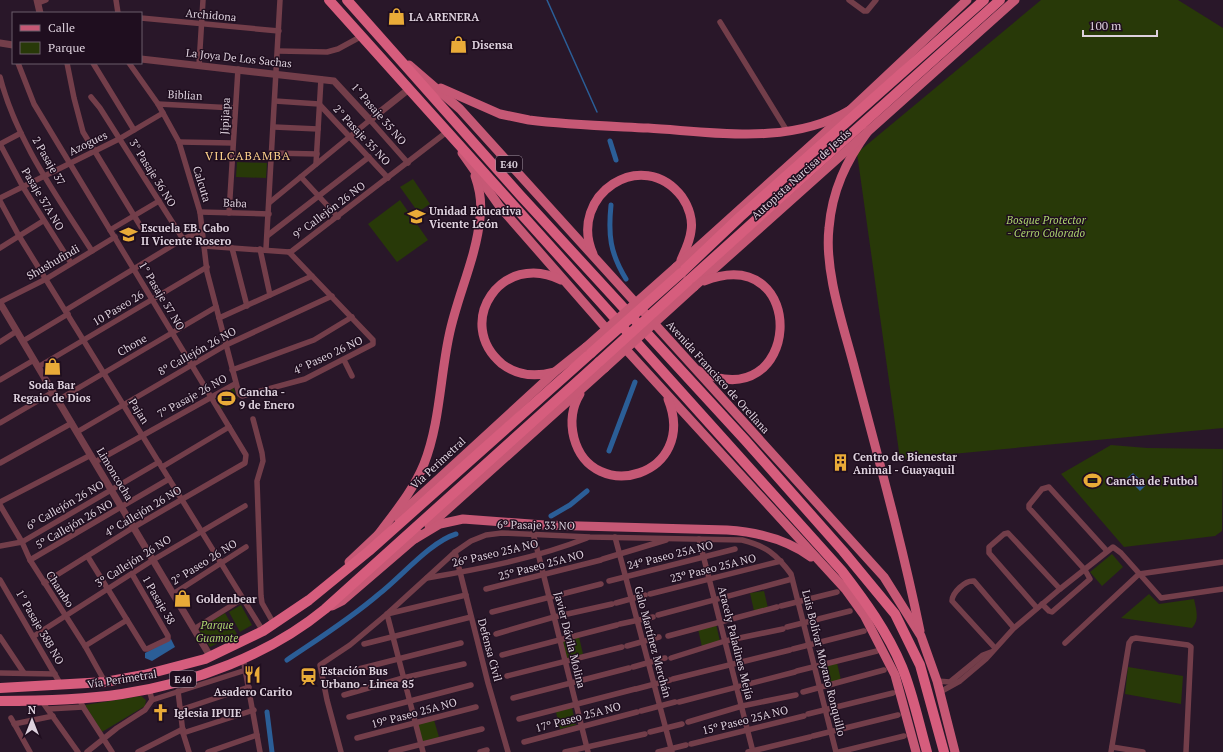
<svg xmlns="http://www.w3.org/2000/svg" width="1223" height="752" viewBox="0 0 1223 752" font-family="'PT Serif',serif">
  <rect width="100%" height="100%" fill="#291729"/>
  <g fill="#283908">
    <polygon points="1041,0 1178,0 1223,28 1223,428 900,459 857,153"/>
    <polygon points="237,162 267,163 266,178 236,177"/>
    <polygon points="413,179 430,204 418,212 400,187"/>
    <polygon points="400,200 428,240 397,262 368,224"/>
    <polygon points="233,387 238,398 220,409 214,398"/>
    <polygon points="1111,445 1147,448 1223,449 1222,531 1215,536 1124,547 1061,474"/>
    <polygon points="1112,554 1123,567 1102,586 1090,572"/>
    <polygon points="764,591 768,608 754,611 750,593"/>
    <path d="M 1149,594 L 1159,604 L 1194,599 C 1196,609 1200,620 1192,628 L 1121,618 Z"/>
    <polygon points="241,605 252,625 240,632 229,612"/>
    <polygon points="225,613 237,634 210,647 198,629"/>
    <polygon points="716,624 720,641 702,647 698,629"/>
    <polygon points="579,637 583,654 565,659 561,642"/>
    <polygon points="837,663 841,680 825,684 820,668"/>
    <polygon points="1128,667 1183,676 1181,704 1125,694"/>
    <polygon points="141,696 146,700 145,706 102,732 85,705"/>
    <polygon points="572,708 576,725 560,729 556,712"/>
    <polygon points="434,720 439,737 421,742 416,724"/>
  </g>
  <g fill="#2b5e97">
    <polygon points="1133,473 1146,485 1140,491 1127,478"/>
    <polygon points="171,639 175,647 152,661 145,658 145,653"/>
  </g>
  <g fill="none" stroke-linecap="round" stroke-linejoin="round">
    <polyline stroke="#2b5e97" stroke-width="1.5" points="547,0 597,112"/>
    <g stroke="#2b5e97" stroke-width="5">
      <polyline points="610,141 616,160"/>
      <path d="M 611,205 C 608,235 610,253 626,279"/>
      <polyline points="609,451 635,382"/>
      <polyline points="551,516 570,505 587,491"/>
      <path d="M 287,660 C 318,639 350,619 379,594 C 401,577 430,542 456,534"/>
      <polyline points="267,712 272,752"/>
    </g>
    <g stroke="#733e4a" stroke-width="5.5">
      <polyline points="116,0 118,13"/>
      <polyline points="849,0 864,11 867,11 876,0"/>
      <polyline points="38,3 46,0"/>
      <polyline points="141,18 279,31"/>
      <polyline points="720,22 787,131"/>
      <polyline points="278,51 327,52 338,49 362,36"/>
      <polyline points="18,63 34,104 246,455 245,463 134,527 44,583"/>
      <polyline points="67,63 74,98 83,132 141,227"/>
      <polyline points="93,63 134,130"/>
      <polyline points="129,63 158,104 179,142 200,212 207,272 239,394 242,396 305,379 373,344 373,340 289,252"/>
      <polyline points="199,65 203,0"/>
      <path d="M 0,77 C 16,140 57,196 92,251"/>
      <polyline points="91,97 100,108 183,239"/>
      <polyline points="275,101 319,104 388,178"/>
      <polyline points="158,104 235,108"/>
      <polyline points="274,127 318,129"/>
      <polyline points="179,142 233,143"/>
      <polyline points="0,144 23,187 71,263"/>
      <polyline points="0,144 21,133"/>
      <polyline points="272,153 317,154"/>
      <polyline points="316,164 321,79"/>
      <polyline points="301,177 338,217"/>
      <polyline points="0,198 119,139 163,113"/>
      <polyline points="0,201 19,236 263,631"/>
      <polyline points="269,203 370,120 408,163"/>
      <polyline points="200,212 269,214"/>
      <polyline points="229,213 238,69"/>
      <polyline points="110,230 159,201"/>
      <polyline points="267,236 369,157"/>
      <polyline points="204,246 289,252 292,251 448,131"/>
      <polyline points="0,248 43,221"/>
      <polyline points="232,248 247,306"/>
      <polyline points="260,249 270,295"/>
      <polyline points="266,249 280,0"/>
      <polyline points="0,302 46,279 115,237"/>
      <polyline points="66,310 183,239 202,231"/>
      <polyline points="219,318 312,276"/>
      <polyline points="23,341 68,314"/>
      <polyline points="0,342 17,331"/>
      <polyline points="344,360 352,376"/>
      <polyline points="38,367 207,267"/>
      <polyline points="232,370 314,340 352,317"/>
      <polyline points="0,380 34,360"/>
      <polyline points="58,400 216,307"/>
      <polyline points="253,419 262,453 263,461 257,481 261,596 262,603 274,624"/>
      <polyline points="0,423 53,392"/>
      <polyline points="77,432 226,345 332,296"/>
      <polyline points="95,462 235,384"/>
      <polyline points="0,463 72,423"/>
      <polyline points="162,467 229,427"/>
      <polyline points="0,502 91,455"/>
      <polyline points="0,505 22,542 30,560 85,646 105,682"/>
      <polyline points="533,533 588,752"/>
      <polyline points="615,537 672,752"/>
      <polyline points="699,539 753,752"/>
      <polyline points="0,546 22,542 159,462"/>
      <polyline points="455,552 488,683 508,752"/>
      <polyline points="88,557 145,649 147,649 168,639 168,636 132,574"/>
      <polyline points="603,559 666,540"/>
      <polyline points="30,560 169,479"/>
      <path d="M 427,578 C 481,569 536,558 587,538"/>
      <polyline points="0,580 61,685"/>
      <polyline points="609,581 735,549"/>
      <polyline points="486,589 601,560"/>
      <polyline points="173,594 246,547"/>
      <polyline points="650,594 781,561"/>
      <polyline points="616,603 645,595"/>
      <polyline points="1042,604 1049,611 1052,612 1090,579 1085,570 1029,508 1029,505 1042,489 1049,487 1107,551"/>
      <polyline points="781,606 837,592"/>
      <polyline points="1037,608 989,553 989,547 1004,534 1008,533 1060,589"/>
      <polyline points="492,612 601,584"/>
      <polyline points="658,615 792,579"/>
      <polyline points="620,624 653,617"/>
      <polyline points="787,627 850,611"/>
      <polyline points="194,629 242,599"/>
      <polyline points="496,634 554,617 612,604"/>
      <polyline points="34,636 153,560 245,506"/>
      <polyline points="668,636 777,607"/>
      <polyline points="0,637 24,673"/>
      <polyline points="1065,643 1139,574 1223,562"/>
      <polyline points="364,644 471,617"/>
      <polyline points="85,646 127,620"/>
      <polyline points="627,646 659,637"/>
      <path d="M 995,648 L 952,601 C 952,593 965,580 974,581 L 1014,628"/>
      <polyline points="793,649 864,631"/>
      <polyline points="502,655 617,625"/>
      <polyline points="243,658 260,752"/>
      <polyline points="671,658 725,641 783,629"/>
      <polyline points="633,667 665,658"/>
      <polyline points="797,671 877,651"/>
      <polyline points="0,673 55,674"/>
      <polyline points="339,674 461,643"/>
      <polyline points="507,676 622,647"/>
      <polyline points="673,679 790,650"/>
      <polyline points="937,681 950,682 983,655 991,652"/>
      <polyline points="636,689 670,680"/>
      <polyline points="178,691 183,733 189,752"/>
      <polyline points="803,692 884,670"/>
      <polyline points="940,692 960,681 986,659 1014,628 1060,589 1113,547 1121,553 1161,598 1223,589"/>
      <polyline points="344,695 403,678 464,664"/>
      <polyline points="79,698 83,707 112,752"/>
      <polyline points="513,698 629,668"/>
      <polyline points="41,700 78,752"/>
      <polyline points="152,700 246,670"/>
      <polyline points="679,702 795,672"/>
      <polyline points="48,709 83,707"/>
      <polyline points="180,710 249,687"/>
      <polyline points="641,711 675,702"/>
      <polyline points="808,714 893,693"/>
      <polyline points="349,717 471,685"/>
      <polyline points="11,718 30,752"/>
      <polyline points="519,719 635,689"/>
      <polyline points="688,722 742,706 796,695"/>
      <polyline points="14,724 53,716"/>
      <polyline points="650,732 682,724"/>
      <polyline points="183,733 254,710"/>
      <polyline points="813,736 898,715"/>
      <polyline points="357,738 476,707"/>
      <polyline points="524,742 637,712"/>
      <polyline points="691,744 804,716"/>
      <polyline points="1112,747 1143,752"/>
      <polyline points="87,752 117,728 145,710 152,700 149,689"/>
      <polyline points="138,752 183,729"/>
      <polyline points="208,752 257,735"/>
      <path d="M 341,752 L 327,700 L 320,665 L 350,645 L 387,614 L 455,552 L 471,541 L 486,535 L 502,533 L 590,537 L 742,540 C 766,546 776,554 791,574 L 836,752"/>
      <polyline points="391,752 482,729"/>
      <polyline points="423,752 387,614 466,595"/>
      <polyline points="480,752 487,750"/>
      <polyline points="565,752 645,734"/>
      <polyline points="658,752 686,745"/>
      <polyline points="748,752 810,737"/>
      <polyline points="839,752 904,736"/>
      <polyline points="1111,752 1129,643 1132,639 1136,638 1188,645 1191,647 1186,752"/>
    </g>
    <g stroke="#733e4a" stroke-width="7">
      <polyline points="37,0 40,13"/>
      <polyline points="0,43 13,45"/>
      <polyline points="141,59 334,81 370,120 409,89"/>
      <polyline points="0,303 210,656"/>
    </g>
    <g stroke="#c65875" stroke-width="9">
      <polyline points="409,65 460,109 884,577 921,636 937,681 955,752"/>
      <path d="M 441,88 L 500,114 L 529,120 C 568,125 608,126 648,128 C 714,132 790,146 850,110"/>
      <path d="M 868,131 C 846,161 832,191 829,228 C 824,272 844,327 855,370 C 878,457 902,543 920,631"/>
      <polyline points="462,153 500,207 611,334"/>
      <path d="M 593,254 C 567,195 643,145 682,197 C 689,207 693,220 691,231 C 690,241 685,251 681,260"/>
      <polyline points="676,267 850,110 967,0"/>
      <polyline points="694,287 1015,0"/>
      <polyline points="620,343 846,590 864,615 895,675 916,752"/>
      <path d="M 697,370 C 802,422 811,240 704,281"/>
      <path d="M 554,372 C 536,377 518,376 502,364 C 453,323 502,250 561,280"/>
      <path d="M 580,394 C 572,407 570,422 574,438 C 592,506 699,476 668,399"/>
      <polyline points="397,517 556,371 586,347"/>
      <polyline points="429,526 605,368"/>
      <path d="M 378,535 C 395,512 413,491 424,464 C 440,423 440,378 449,336 C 457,296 476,259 480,218 C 482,204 480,190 475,176"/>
      <path d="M 415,539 L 440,524 L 463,519 L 544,525 L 727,530 C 758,532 786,539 811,557"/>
      <polyline points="349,562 382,531"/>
      <polyline points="332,606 342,601 420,534"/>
    </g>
    <g stroke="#d65d7d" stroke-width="10">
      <path d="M 329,0 L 842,571 C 865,601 887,631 902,667 C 913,694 919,724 927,752"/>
      <polyline points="347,0 520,195 745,440 843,551 895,614 920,665 944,752"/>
      <polyline points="681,273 740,217 984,0"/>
      <polyline points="688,281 1000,0"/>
      <polyline points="0,688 105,682 144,675 205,659 263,631 309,600 369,551 591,353"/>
      <path d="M 0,701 C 40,701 82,700 122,694 C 194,683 269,655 325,609 L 599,362"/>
    </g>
    <g stroke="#c65875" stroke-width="9">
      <polyline points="586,347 676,267"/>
      <polyline points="605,368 694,287"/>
    </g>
    <g stroke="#d65d7d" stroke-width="10">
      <polyline points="591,353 681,273"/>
      <polyline points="599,362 688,281"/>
    </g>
  </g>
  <defs>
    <symbol id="shop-bare" viewBox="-9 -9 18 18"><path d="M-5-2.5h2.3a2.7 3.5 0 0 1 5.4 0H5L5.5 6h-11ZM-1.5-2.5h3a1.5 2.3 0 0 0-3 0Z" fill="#e9ab38" stroke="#1f0e1f" stroke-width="2.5" paint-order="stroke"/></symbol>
    <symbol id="school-bare" viewBox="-9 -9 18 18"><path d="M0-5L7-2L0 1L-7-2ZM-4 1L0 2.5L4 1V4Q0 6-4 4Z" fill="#e9ab38" stroke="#1f0e1f" stroke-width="2.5" paint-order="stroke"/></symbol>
    <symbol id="stadium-bare" viewBox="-9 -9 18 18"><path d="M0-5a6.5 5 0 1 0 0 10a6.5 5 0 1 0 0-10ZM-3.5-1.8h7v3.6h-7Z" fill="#e9ab38" stroke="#1f0e1f" stroke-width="2.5" paint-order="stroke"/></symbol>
    <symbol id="building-bare" viewBox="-9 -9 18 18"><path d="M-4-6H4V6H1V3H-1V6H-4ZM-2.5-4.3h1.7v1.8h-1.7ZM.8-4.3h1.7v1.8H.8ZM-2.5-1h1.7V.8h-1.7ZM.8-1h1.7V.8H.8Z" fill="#e9ab38" stroke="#1f0e1f" stroke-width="2.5" paint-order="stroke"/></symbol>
    <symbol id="restaurant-bare" viewBox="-9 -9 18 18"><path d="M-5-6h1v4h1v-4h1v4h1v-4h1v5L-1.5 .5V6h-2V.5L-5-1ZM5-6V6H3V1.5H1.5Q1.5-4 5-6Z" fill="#e9ab38" stroke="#1f0e1f" stroke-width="2.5" paint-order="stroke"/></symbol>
    <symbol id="station-bare" viewBox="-9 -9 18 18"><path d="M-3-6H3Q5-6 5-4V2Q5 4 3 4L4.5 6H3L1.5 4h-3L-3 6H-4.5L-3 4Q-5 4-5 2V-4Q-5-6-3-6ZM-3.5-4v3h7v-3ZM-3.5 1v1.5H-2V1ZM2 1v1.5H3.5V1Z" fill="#e9ab38" stroke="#1f0e1f" stroke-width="2.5" paint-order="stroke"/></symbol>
    <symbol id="church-bare" viewBox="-9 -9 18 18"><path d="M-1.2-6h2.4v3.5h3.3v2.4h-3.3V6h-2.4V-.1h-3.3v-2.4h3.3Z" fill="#e9ab38" stroke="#1f0e1f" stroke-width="2.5" paint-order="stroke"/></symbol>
  </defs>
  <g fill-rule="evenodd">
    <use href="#shop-bare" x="384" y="4" width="25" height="25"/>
    <use href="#shop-bare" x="446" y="32" width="25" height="25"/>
    <use href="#school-bare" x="404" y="204" width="25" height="25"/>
    <use href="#school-bare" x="116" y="222" width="25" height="25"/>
    <use href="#shop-bare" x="40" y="354" width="25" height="25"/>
    <use href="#stadium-bare" x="214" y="386" width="25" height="25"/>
    <use href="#building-bare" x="828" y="450" width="25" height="25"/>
    <use href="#stadium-bare" x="1080" y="468" width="25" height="25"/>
    <use href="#shop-bare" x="170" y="586" width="25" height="25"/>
    <use href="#restaurant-bare" x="240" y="662" width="25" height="25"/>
    <use href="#station-bare" x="296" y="664" width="25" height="25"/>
    <use href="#church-bare" x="148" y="700" width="25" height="25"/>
  </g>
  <g text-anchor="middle" stroke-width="3" stroke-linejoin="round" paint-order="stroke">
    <g fill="#1f0e1f" stroke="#a496a4" stroke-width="1">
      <rect x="496" y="156" width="26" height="16" rx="3"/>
      <rect x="170" y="671" width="26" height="16" rx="3"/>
    </g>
    <g font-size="10" font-weight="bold" fill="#ddd1dd">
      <text x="509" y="168">E40</text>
      <text x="183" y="683">E40</text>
    </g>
    <g font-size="11" fill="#ddd1dd" stroke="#1f0e1f">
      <text transform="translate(211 15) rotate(5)" y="4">Archidona</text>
      <text transform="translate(239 58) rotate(6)" y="4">La Joya De Los Sachas</text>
      <text transform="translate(185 95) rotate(3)" y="4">Biblian</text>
      <text transform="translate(379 114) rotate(49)" y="4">1° Pasaje 35 NO</text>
      <text transform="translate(225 116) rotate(-87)" y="4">Jipijapa</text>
      <text transform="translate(362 135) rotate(47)" y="4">2° Pasaje 35 NO</text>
      <text transform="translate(88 143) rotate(-26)" y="4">Azogues</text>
      <text transform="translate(49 161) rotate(60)" y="4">2 Pasaje 37</text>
      <text transform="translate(153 173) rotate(58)" y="4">3° Pasaje 36 NO</text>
      <text transform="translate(801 174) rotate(-42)" y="4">Autopista Narcisa de Jesús</text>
      <text transform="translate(202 184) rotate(73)" y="4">Calcuta</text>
      <text transform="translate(43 199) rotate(59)" y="4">Pasaje 37A NO</text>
      <text transform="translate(235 203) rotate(2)" y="4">Baba</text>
      <text transform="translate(329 210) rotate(-37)" y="4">9° Callejón 26 NO</text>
      <text transform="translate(53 262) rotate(-30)" y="4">Shushufindi</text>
      <text transform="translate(162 296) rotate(59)" y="4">1° Pasaje 37 NO</text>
      <text transform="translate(118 308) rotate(-31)" y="4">10 Paseo 26</text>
      <text transform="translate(132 345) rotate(-30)" y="4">Chone</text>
      <text transform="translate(197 351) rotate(-29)" y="4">8º Callejón 26 NO</text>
      <text transform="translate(328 355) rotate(-25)" y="4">4° Paseo 26 NO</text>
      <text transform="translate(718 377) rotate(48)" y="4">Avenida Francisco de Orellana</text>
      <text transform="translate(192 396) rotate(-29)" y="4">7º Pasaje 26 NO</text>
      <text transform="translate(139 411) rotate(58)" y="4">Pajan</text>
      <text transform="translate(438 463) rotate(-43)" y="4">Vía Perimetral</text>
      <text transform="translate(115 474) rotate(59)" y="4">Limoncocha</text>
      <text transform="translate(65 505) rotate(-30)" y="4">6º Callejón 26 NO</text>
      <text transform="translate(143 511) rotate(-31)" y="4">4º Callejón 26 NO</text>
      <text transform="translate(74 524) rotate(-30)" y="4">5º Callejón 26 NO</text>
      <text transform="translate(536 525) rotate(1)" y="4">6º Pasaje 33 NO</text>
      <text transform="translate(495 553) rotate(-13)" y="4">26º Paseo 25A NO</text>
      <text transform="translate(670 555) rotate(-14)" y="4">24º Paseo 25A NO</text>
      <text transform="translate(133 561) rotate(-32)" y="4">3º Callejón 26 NO</text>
      <text transform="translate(204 562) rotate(-32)" y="4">2° Paseo 26 NO</text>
      <text transform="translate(541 565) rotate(-15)" y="4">25º Paseo 25A NO</text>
      <text transform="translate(713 568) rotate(-14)" y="4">23º Paseo 25A NO</text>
      <text transform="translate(60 589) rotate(57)" y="4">Chambo</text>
      <text transform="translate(159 600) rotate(60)" y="4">1 Pasaje 38</text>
      <text transform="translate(40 627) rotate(60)" y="4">1° Pasaje 38B NO</text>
      <text transform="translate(570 640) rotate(76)" y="4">Javier Dávila Molina</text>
      <text transform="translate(653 642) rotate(75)" y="4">Galo Martínez Merchán</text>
      <text transform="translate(736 643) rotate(76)" y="4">Aracely Paladines Mejía</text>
      <text transform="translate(490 650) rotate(75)" y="4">Defensa Civil</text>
      <text transform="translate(824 663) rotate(76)" y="4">Luis Bolívar Moyano Ronquillo</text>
      <text transform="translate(122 679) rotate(-9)" y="4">Vía Perimetral</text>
      <text transform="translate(414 713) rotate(-15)" y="4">19º Paseo 25A NO</text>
      <text transform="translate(578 717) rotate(-15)" y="4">17º Paseo 25A NO</text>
      <text transform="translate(745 720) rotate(-14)" y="4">15º Paseo 25A NO</text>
    </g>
    <g font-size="11" font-weight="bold" fill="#ddd1dd" stroke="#1f0e1f" text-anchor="start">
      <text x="409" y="21">LA ARENERA</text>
      <text x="472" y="49">Disensa</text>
      <text x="429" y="215">Unidad Educativa<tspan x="429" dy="13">Vicente León</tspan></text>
      <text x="141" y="232">Escuela EB. Cabo<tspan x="141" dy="13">II Vicente Rosero</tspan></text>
      <text x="52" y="389" text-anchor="middle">Soda Bar<tspan x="52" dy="13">Regaio de Dios</tspan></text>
      <text x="239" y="396">Cancha -<tspan x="239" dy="13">9 de Enero</tspan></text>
      <text x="853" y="461">Centro de Bienestar<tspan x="853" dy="13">Animal - Guayaquil</tspan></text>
      <text x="1106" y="485">Cancha de Futbol</text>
      <text x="196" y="603">Goldenbear</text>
      <text x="321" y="675">Estación Bus<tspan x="321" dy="13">Urbano - Linea 85</tspan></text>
      <text x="253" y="696" text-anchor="middle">Asadero Carito</text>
      <text x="174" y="717">Iglesia IPUIE</text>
    </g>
    <g font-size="11" font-style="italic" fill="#acd46d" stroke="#1f0e1f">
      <text x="1046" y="224">Bosque Protector<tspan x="1046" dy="13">- Cerro Colorado</tspan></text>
      <text x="217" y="629">Parque<tspan x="217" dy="13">Guamote</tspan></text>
    </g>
    <g font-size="12" letter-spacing="1" fill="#fed28c" stroke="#1f0e1f">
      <text x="248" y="160">VILCABAMBA</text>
    </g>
  </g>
  <rect x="12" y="12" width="130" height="52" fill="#1f0e1f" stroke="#6b5c6b"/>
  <rect x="20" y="25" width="20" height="6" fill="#c65875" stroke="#6b5c6b"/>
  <text x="48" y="32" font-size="12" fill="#ddd1dd">Calle</text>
  <rect x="20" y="42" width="20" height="12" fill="#283908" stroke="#6b5c6b"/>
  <text x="48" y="52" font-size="12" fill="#ddd1dd">Parque</text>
  <g transform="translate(32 720)" stroke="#1f0e1f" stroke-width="3" paint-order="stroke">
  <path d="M0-3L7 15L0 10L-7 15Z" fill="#ddd1dd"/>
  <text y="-6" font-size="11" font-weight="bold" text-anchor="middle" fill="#ddd1dd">N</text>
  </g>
  <path d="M1083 30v6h74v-6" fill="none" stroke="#ddd1dd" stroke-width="2"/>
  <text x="1089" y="30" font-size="12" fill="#ddd1dd" stroke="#1f0e1f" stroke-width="3" paint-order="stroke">100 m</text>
</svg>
